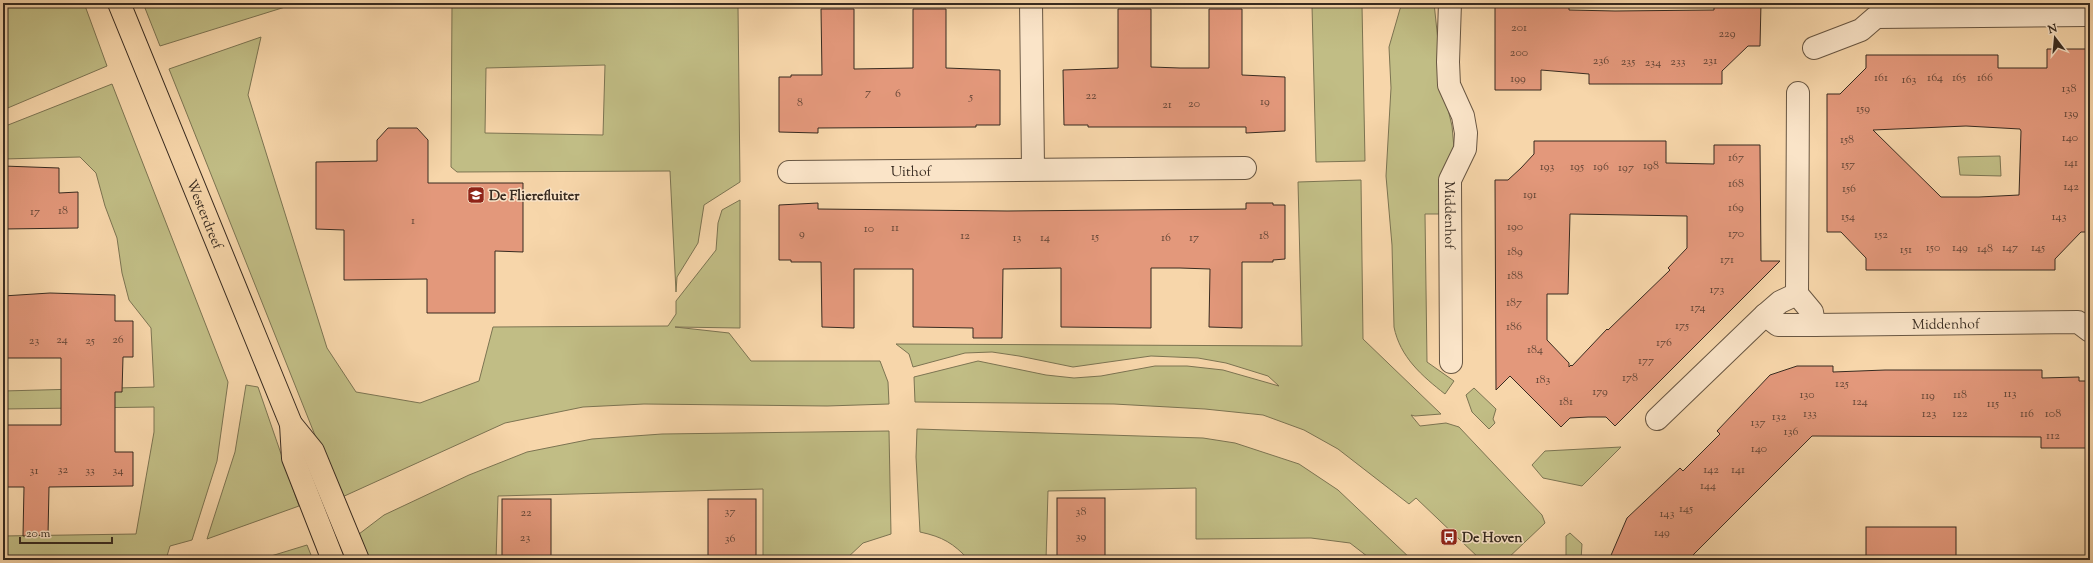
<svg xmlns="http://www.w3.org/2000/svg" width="2093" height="563" viewBox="0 0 2093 563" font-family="'Sorts Mill Goudy',serif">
  <rect width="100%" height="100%" fill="#f7d6aa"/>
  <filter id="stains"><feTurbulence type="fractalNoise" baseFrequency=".005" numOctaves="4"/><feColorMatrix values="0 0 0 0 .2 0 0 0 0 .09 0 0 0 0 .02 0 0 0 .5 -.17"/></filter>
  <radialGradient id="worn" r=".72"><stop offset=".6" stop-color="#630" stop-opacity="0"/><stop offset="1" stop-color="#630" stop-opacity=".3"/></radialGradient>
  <g fill="#c1bd85" stroke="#7c7452" fill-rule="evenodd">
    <polygon points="3,3 84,3 107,66 3,110"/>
    <polygon points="143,3 298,3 160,46"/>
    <path d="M 734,3 L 738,7 L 740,182 L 704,205 L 698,243 L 677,277 L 676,292 L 670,171 L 457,172 L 451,167 L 452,4 ZM 605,65 L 603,135 L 485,133 L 486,68 Z"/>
    <path d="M 1404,3 L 1434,3 L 1443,88 L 1452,126 L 1454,148 L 1442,177 L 1439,214 L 1425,214 L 1427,362 L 1454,381 L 1445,394 C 1422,376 1400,357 1394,327 L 1392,245 L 1386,176 L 1391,88 L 1389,47 L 1400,9 Z"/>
    <polygon points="1312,6 1362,6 1365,161 1316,162"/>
    <polygon points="261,37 248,95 327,348 356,392 420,403 479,381 493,327 668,326 676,314 676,301 716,250 718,223 722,210 740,200 740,328 675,327 729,333 751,361 880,361 888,382 889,404 827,406 644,404 583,407 505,423 340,498 169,69"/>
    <polygon points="112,84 228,382 217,461 192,540 170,546 167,556 147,560 3,560 3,536 136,534 154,432 154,407 3,409 3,391 154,387 151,328 129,300 122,273 117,238 105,206 96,173 80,157 3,159 3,127"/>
    <polygon points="2000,156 2001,176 1960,175 1958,157"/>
    <polygon points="1361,180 1363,339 1441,414 1415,416 1411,415 1420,426 1446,423 1459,427 1542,515 1545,523 1506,560 1481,560 1416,498 1409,504 1338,449 1304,430 1263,415 1205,409 1114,404 915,402 914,377 978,361 1046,375 1074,378 1101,376 1155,366 1187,366 1223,370 1279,386 1268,376 1226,363 1198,358 1151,356 1073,367 1019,356 992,352 965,353 913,367 909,354 896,344 1302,346 1298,182"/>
    <polygon points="246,385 258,387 299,506 207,539 235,452"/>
    <polygon points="1474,388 1496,409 1493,419 1495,423 1489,429 1472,412 1466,395"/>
    <path d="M 917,429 L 1203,438 L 1235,443 L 1299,464 L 1338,490 L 1412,560 L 1372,560 L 1350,543 L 1311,538 L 1196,539 L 1196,488 L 1048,491 L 1046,560 L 969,560 C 953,543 943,537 920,532 L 916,457 Z"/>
    <polygon points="889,431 891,534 863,543 845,560 763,560 763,489 498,496 496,560 369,560 359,534 384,515 469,475 527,452 592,439 662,434"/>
    <polygon points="1621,447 1582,486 1543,478 1532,465 1545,451"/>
    <polygon points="1570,533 1582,544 1581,560 1566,560 1566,536"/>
    <polygon points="307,545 313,560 258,560"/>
  </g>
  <g fill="#e3987b" stroke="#382b20" fill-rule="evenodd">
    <polygon points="1495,3 1541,3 1541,7 1569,7 1569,10 1615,11 1714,10 1714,3 1761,3 1760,46 1748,46 1722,71 1722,84 1589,84 1589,74 1541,70 1541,90 1495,90"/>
    <polygon points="821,9 854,9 854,69 913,68 913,9 946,9 946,68 1000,70 1000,125 976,125 976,127 818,128 818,133 779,132 779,77 791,77 791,75 822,75"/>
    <polygon points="1118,9 1151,9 1151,67 1180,68 1209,68 1209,9 1242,9 1242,75 1285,77 1285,131 1246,133 1246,127 1088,127 1088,125 1064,125 1063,70 1118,68"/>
    <path d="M 2047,49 L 2090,49 L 2090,232 L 2081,232 L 2055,259 L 2055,270 L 1866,270 L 1866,258 L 1841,232 L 1827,232 L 1827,94 L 1840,94 L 1866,68 L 1866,55 L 1998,55 L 1998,68 L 2047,68 ZM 1966,126 L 2020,129 L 2021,131 L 2019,195 L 1979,197 L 1941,197 L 1873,130 Z"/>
    <polygon points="388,128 417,128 428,140 428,183 523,183 523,252 495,251 495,313 427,313 427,279 344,280 344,230 316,229 316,162 377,161 377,140"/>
    <path d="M 1534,141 L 1666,141 L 1666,163 L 1714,164 L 1714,145 L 1760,145 L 1761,261 L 1780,261 L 1615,426 L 1606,417 L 1588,417 L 1570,418 L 1561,427 L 1510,376 L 1496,390 L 1495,180 L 1508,180 L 1521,168 L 1534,154 ZM 1570,214 L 1687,216 L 1687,248 L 1668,268 L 1670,270 L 1608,330 L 1607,329 L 1572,366 L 1571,365 L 1569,367 L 1569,363 L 1547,340 L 1547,294 L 1568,294 Z"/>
    <polygon points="3,166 59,168 59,193 78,192 78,228 3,229"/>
    <polygon points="818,203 818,209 1007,211 1246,209 1246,203 1273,203 1273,205 1285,205 1285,259 1273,260 1273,262 1242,262 1242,328 1209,327 1210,269 1180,268 1151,268 1151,328 1061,327 1061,268 1003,269 1002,338 973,338 973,328 913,327 913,269 854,269 854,328 822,327 821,262 791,262 791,260 779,260 779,205"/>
    <polygon points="50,293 115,295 115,321 133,321 133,357 123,357 122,392 115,392 115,452 133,452 133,486 49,487 48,535 23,536 24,487 3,487 3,425 61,425 61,358 3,358 3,296"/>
    <polygon points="1797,366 1833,366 1833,372 1885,370 2042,370 2042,378 2079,377 2079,381 2090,381 2090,448 2041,448 2041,437 1812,436 1688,560 1609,560 1627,518 1680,468 1683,471 1720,434 1717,431 1770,375"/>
    <rect x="1057" y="498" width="48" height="62"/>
    <rect x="502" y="499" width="49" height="61"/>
    <rect x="708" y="499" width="48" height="61"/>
    <rect x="1866" y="527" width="90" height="33"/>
  </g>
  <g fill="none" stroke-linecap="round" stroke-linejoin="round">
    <defs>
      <g id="minor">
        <polyline points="1031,3 1033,168"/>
        <path id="s1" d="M 1450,3 L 1448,62 L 1449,85 L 1463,116 L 1466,133 L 1465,149 L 1450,180 L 1451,362"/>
        <polyline points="1814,48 1861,30 1876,17 2087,15 2090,13"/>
        <path id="s2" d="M 789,172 L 1245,168"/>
        <polyline points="1797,294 1798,93"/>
        <polyline points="1765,315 1778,325 1814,325"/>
        <path id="s3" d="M 1657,419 L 1765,315 L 1780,302 L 1797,294 L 1812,312 L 1814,325 L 2078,322 L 2090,331"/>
      </g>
      <g id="major">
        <path id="s4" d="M 119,3 L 291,424 L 313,451 L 358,560"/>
        <polyline points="291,424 293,458 333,560"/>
      </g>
    </defs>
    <use href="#minor" stroke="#685642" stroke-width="24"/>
    <use href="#major" stroke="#382b20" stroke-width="24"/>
    <use href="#minor" stroke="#fae4c8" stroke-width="22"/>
    <use href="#major" stroke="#f7d6aa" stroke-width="22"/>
  </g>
  <defs>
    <symbol id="school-square" viewBox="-11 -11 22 22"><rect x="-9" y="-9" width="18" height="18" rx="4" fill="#8f2418" stroke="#fae4c8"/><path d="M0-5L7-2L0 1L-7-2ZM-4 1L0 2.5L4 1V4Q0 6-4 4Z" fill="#fff"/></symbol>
    <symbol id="bus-square" viewBox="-11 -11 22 22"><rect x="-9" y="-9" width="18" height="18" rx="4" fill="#8f2418" stroke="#fae4c8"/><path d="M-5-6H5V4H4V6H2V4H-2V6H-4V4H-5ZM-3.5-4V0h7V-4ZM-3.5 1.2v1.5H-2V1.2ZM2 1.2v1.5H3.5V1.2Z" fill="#fff"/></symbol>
  </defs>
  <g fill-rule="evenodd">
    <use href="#school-square" x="466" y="185" width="20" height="20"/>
    <use href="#bus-square" x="1439" y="527" width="20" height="20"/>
  </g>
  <g text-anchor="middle" stroke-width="3" stroke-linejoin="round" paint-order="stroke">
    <g font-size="12" fill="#634637">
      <text x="1519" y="31">201</text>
      <text x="1727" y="37">229</text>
      <text x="1519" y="56">200</text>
      <text x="1601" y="64">236</text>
      <text x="1710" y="64">231</text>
      <text x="1628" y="65">235</text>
      <text x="1678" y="65">233</text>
      <text x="1653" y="66">234</text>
      <text x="1881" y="81">161</text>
      <text x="1935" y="81">164</text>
      <text x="1959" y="81">165</text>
      <text x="1985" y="81">166</text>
      <text x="1518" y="82">199</text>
      <text x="1909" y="83">163</text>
      <text x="2069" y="92">138</text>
      <text x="868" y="96">7</text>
      <text x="898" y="97">6</text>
      <text x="1091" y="99">22</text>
      <text x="971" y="100">5</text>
      <text x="1265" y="105">19</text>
      <text x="800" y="106">8</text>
      <text x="1194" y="107">20</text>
      <text x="1167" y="108">21</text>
      <text x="1863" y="112">159</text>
      <text x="2071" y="117">139</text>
      <text x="2070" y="141">140</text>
      <text x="1847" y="143">158</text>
      <text x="1736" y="161">167</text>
      <text x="2071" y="166">141</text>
      <text x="1848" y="168">157</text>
      <text x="1651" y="169">198</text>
      <text x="1547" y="170">193</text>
      <text x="1577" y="170">195</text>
      <text x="1601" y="170">196</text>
      <text x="1626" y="171">197</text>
      <text x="1736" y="187">168</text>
      <text x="2071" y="190">142</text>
      <text x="1849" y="192">156</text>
      <text x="1530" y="198">191</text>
      <text x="1736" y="211">169</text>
      <text x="63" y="214">18</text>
      <text x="35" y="215">17</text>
      <text x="1848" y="220">154</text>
      <text x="2059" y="220">143</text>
      <text x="413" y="224">1</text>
      <text x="1515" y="230">190</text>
      <text x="895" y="231">11</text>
      <text x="869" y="232">10</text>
      <text x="802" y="237">9</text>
      <text x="1736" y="237">170</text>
      <text x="1881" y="238">152</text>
      <text x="965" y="239">12</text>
      <text x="1264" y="239">18</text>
      <text x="1095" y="240">15</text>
      <text x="1017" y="241">13</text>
      <text x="1045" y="241">14</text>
      <text x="1166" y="241">16</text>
      <text x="1194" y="241">17</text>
      <text x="1933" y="251">150</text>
      <text x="1960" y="251">149</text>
      <text x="2010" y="251">147</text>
      <text x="2038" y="251">145</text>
      <text x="1985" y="252">148</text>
      <text x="1906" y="253">151</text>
      <text x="1515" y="255">189</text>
      <text x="1727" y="263">171</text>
      <text x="1515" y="279">188</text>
      <text x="1717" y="293">173</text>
      <text x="1514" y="306">187</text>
      <text x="1698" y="311">174</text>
      <text x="1682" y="329">175</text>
      <text x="1514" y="330">186</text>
      <text x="62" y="343">24</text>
      <text x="118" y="343">26</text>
      <text x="34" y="344">23</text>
      <text x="90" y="344">25</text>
      <text x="1664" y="346">176</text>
      <text x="1535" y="353">184</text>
      <text x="1646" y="364">177</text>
      <text x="1630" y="381">178</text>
      <text x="1543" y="383">183</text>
      <text x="1842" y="387">125</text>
      <text x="1600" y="395">179</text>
      <text x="2010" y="397">113</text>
      <text x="1807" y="398">130</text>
      <text x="1960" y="398">118</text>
      <text x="1928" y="399">119</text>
      <text x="1566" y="405">181</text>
      <text x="1860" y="405">124</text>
      <text x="1993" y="407">115</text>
      <text x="1810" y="417">133</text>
      <text x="1929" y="417">123</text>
      <text x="1960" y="417">122</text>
      <text x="2027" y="417">116</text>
      <text x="2053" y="417">108</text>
      <text x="1779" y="420">132</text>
      <text x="1758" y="426">137</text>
      <text x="1791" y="435">136</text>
      <text x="2053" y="439">112</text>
      <text x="1759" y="452">140</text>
      <text x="63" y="473">32</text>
      <text x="1711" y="473">142</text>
      <text x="1738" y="473">141</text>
      <text x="34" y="474">31</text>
      <text x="90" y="474">33</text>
      <text x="118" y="474">34</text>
      <text x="1708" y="489">144</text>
      <text x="1686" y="512">145</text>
      <text x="730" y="515">37</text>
      <text x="1081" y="515">38</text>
      <text x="526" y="516">22</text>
      <text x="1667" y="517">143</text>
      <text x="1662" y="536">149</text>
      <text x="1081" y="540">39</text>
      <text x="525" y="541">23</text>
      <text x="730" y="542">36</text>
    </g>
    <g font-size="14" fill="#382b20" stroke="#fae4c8">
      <text dy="5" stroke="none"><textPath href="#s2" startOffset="122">Uithof</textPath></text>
      <text dy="5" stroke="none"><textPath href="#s4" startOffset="228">Westerdreef</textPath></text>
      <text dy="5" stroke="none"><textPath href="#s1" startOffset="219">Middenhof</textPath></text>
      <text dy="5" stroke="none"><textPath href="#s3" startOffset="357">Middenhof</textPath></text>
    </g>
    <g font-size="14" font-weight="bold" fill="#382b20" stroke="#fae4c8" text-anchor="start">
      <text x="489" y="200">De Flierefluiter</text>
      <text x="1462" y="542">De Hoven</text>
    </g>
  </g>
  <rect width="2093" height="563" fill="none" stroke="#f7d6aa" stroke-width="16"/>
  <rect x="4" y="4" width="2085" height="555" fill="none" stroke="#382b20" stroke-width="2"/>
  <rect x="8" y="8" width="2077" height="547" fill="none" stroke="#382b20"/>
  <g transform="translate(2055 38) rotate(344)" stroke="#fae4c8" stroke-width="3" paint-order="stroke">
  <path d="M0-3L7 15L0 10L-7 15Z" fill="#382b20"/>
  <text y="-6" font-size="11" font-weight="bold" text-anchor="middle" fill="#382b20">N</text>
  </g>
  <path d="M20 537v6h92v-6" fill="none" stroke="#382b20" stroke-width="2"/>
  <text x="26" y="537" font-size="12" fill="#382b20" stroke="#fae4c8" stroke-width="3" paint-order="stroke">20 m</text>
  <rect width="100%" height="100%" filter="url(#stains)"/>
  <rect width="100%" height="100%" fill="url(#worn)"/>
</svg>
